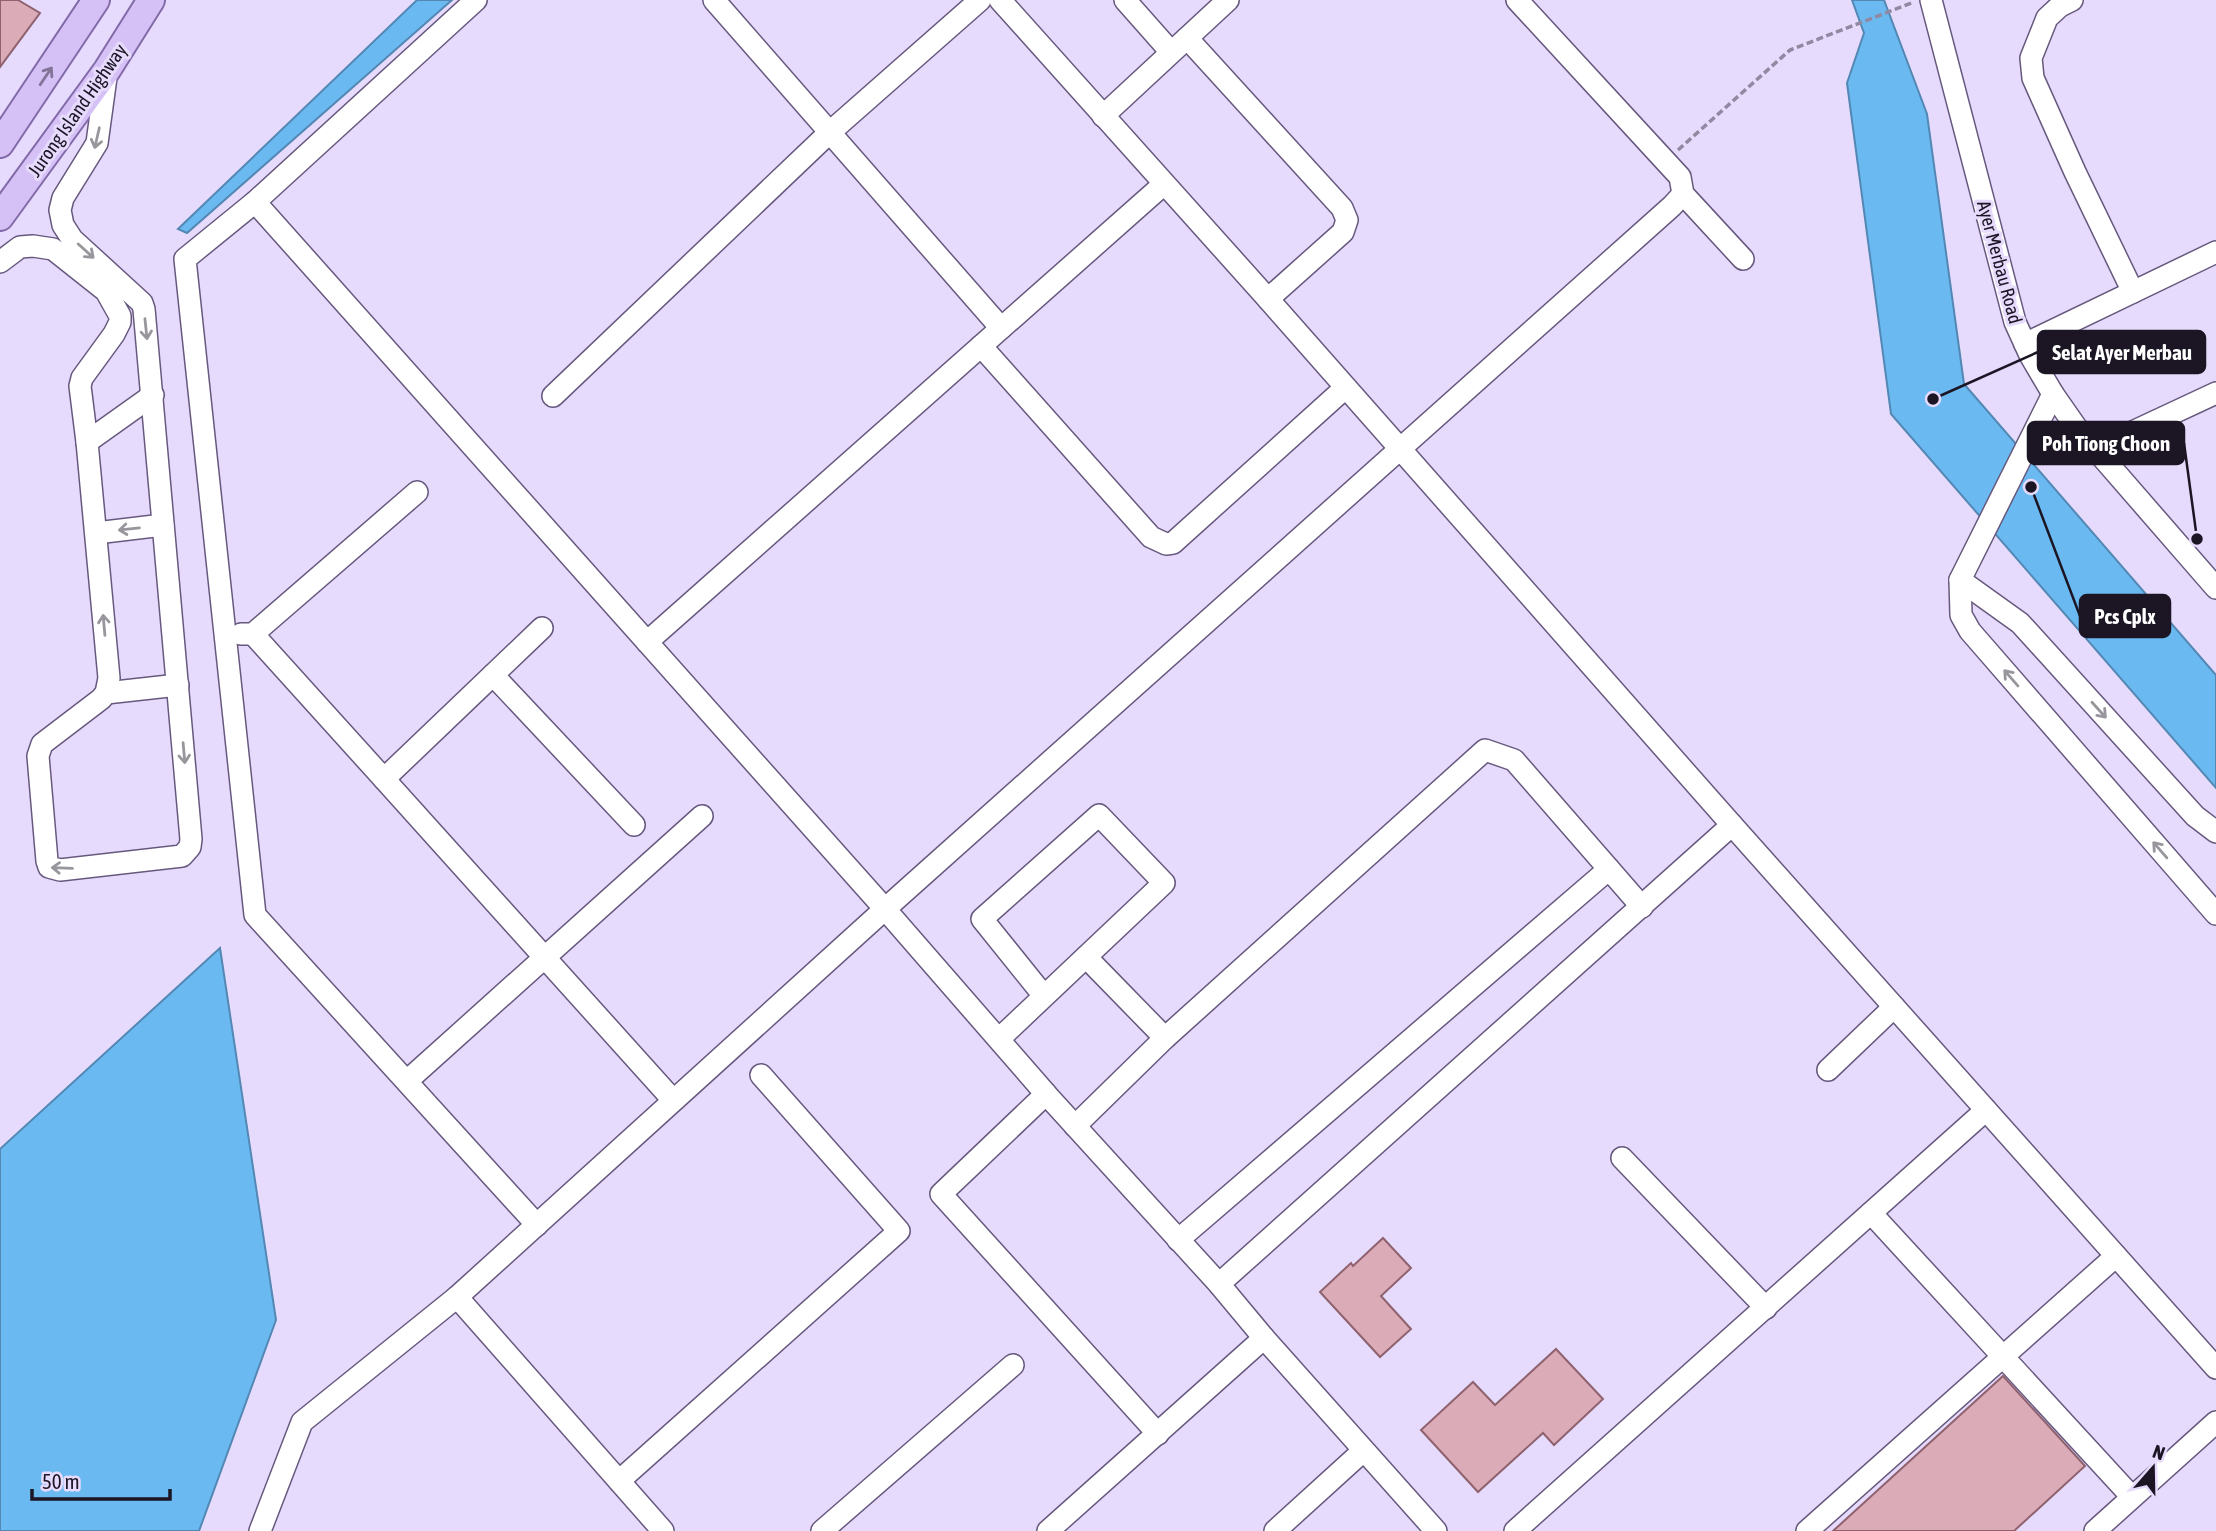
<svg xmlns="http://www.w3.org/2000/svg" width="2216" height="1531" viewBox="0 0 2216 1531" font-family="'Asap Condensed',sans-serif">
  <rect width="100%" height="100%" fill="#e7dbfd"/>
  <g fill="#6bb9f1" stroke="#5388b4" stroke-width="2">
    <polygon points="417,0 452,0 187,233 178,229"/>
    <polygon points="1852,0 1884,0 1927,114 1964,384 2216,675 2216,788 1891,414 1847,83 1864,33"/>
    <polygon points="220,948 276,1320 199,1531 0,1531 0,1149"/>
  </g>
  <g fill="#dcabb8" stroke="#8e626e" stroke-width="2">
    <polygon points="0,0 18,0 40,13 0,67"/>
    <polygon points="1383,1238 1411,1268 1381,1296 1411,1329 1380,1357 1320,1292 1351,1263 1353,1266"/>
    <polygon points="1556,1349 1603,1399 1554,1445 1543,1433 1478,1492 1421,1430 1473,1382 1495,1405"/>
    <polygon points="2003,1376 2085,1466 2014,1531 1833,1531"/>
  </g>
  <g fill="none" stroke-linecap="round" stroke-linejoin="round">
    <defs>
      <g id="minor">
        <polyline points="476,0 255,202 185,259 255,915 537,1225"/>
        <polyline points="714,0 1001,328"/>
        <polyline points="1000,0 1268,299 1732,825 2216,1368"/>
        <polyline points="1125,0 1171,52"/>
        <polyline points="1517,0 1680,177 1683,194 1743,259"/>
        <polyline points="1931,0 2015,322 2030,355 2053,394 2076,427 2216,588"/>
        <polyline points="2072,0 2060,6 2047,18 2031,58 2033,78 2075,172 2133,292"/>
        <polyline points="1187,38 1342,208 1347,220 1343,232 1268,299"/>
        <polyline points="1103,116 1228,0"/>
        <polyline points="255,202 885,909 1046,1094 1219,1284 1264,1338 1436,1531"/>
        <polyline points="0,262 20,247 33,246 53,249 106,291 120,316 120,322 114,334 82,378 80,386 87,442 109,678 106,693 101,699 42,744 38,756 47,861 49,867 60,870 182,856 190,847 191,839 144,309 142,303 72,239 63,225 60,210 63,198 97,143 107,70"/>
        <polyline points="2025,344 2216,252"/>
        <polyline points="981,346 1151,537 1166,544 1173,543 1345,388"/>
        <polyline points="2053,394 1960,580 1961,615 1970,631 2216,914"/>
        <polyline points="553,396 829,133 980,0"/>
        <polyline points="87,442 153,395"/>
        <polyline points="2096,449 2216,393"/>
        <polyline points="96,533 163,525"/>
        <polyline points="1960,580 2020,623 2195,816 2216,832"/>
        <polyline points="241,634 253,634 417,492"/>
        <polyline points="253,634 384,779 542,628"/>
        <polyline points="647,642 1164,184"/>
        <polyline points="493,675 634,825"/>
        <polyline points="106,693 178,685"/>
        <polyline points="384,779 673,1100"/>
        <polyline points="1086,957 1165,1038"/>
        <polyline points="999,1039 1164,883 1099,815 982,919 1044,996"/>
        <polyline points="1828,1070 1894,1007"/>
        <polyline points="407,1081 702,816"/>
        <polyline points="1046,1094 941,1194 1158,1434"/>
        <polyline points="1075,1126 1165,1038 1485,750 1514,760 1642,907"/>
        <polyline points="1622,1158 1766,1308"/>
        <polyline points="1871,1213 2132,1497"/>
        <polyline points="1178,1240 1609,869"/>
        <polyline points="1219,1284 1732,825"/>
        <polyline points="457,1297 663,1531"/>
        <polyline points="619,1481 899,1231 761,1075"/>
        <polyline points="260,1531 302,1422 457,1297 885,909 1672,206 1683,194"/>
        <polyline points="822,1531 1013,1365"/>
        <polyline points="1048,1531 1264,1338"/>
        <polyline points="1275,1531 1363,1451"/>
        <polyline points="1515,1531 1986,1110"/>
        <polyline points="1807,1531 2116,1256"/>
        <polyline points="2095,1531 2216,1422"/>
      </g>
      <g id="major">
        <polyline points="0,144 96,0"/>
        <polyline points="0,217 107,70 151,0"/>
      </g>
    </defs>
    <use href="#minor" stroke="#67597e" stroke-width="24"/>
    <use href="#major" stroke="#826aa9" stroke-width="30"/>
    <polyline stroke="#9188a2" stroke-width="3.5" stroke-dasharray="7 3.5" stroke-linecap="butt" points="1678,150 1790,50 1914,2"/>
    <use href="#minor" stroke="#fff" stroke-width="21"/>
    <use href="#major" stroke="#d6c1f6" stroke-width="26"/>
  </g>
  <defs><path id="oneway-shaft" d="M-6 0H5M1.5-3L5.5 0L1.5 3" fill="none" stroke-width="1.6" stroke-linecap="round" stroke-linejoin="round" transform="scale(1.75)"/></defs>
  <use stroke="#827498" href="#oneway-shaft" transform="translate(46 76) rotate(-56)"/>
  <g stroke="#98969c">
    <use href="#oneway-shaft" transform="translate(97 138) rotate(103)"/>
    <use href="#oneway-shaft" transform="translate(86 251) rotate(42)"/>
    <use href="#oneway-shaft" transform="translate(146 329) rotate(84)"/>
    <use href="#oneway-shaft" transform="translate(129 529) rotate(174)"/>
    <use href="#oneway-shaft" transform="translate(104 625) rotate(-95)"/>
    <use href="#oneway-shaft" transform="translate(2011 678) rotate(-131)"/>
    <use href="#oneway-shaft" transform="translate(2099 710) rotate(48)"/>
    <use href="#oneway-shaft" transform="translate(184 753) rotate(85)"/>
    <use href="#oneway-shaft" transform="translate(2160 850) rotate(-131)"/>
    <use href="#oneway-shaft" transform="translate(62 868) rotate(-178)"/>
  </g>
  <g text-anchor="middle" stroke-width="6" stroke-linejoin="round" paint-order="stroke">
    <g font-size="19" fill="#1b1524" stroke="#e7dbfd">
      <text transform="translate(77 110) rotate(-55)" y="7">Jurong Island Highway</text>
      <text transform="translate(2000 262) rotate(75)" y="7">Ayer Merbau Road</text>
    </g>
  </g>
  <path fill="none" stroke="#1b1524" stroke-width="2.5" d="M1933 399L2038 352M2197 539L2184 443M2031 487L2080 616"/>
  <g fill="#1b1524" stroke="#e7dbfd" stroke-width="2.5">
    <circle cx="1933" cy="399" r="7"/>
    <circle cx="2197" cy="539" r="7"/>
    <circle cx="2031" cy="487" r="7"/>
  </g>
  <g fill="#1b1524" stroke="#1b1524" stroke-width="2.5">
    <rect x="2038" y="331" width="167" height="42" rx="7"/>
    <rect x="2028" y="422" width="156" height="42" rx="7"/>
    <rect x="2080" y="595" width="90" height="42" rx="7"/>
  </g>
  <g font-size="21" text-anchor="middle" font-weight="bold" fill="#fff">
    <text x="2122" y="360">Selat Ayer Merbau</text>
    <text x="2106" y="451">Poh Tiong Choon</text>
    <text x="2125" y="624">Pcs Cplx</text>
  </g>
  <g transform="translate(2153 1468) rotate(20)" stroke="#e7dbfd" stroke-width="5" paint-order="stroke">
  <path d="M0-5L12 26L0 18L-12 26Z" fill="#1b1524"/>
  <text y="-10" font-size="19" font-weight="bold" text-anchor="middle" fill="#1b1524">N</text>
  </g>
  <path d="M32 1489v10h138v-10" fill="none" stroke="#1b1524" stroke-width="3.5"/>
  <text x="42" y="1489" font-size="21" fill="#1b1524" stroke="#e7dbfd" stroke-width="5" paint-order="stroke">50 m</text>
</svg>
